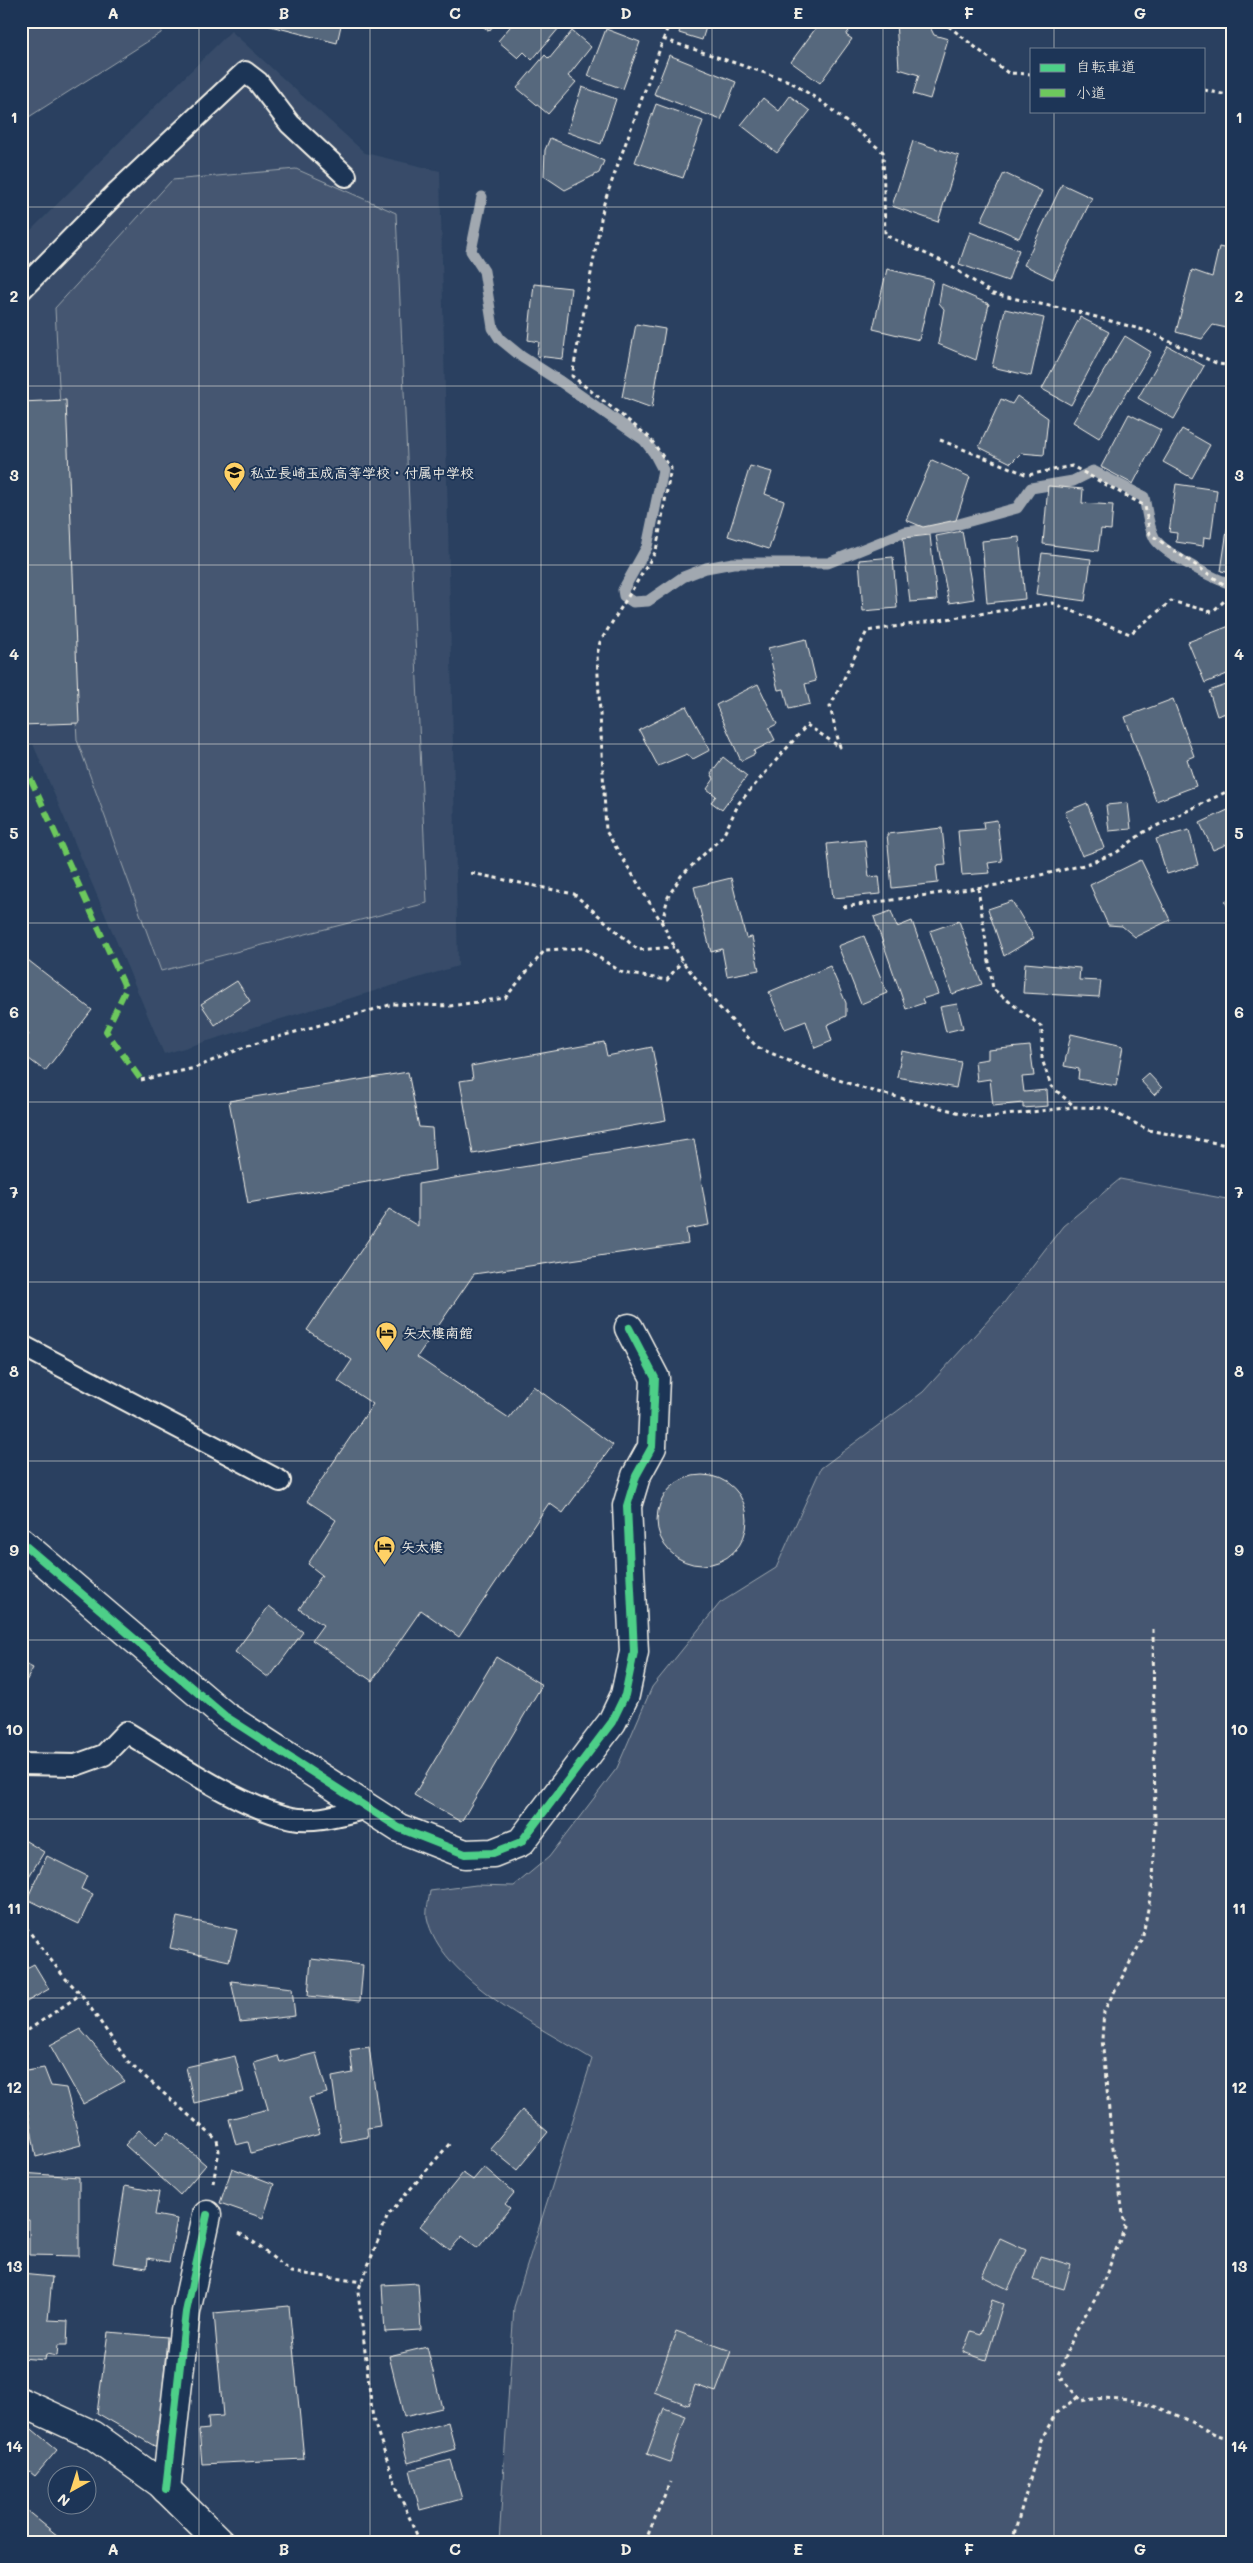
<svg xmlns="http://www.w3.org/2000/svg" width="1253" height="2563" viewBox="0 0 1253 2563" font-family="Mali,'Klee One',sans-serif">
  <rect width="100%" height="100%" fill="#2a4060"/>
  <filter id="ink" filterUnits="userSpaceOnUse"><feTurbulence type="fractalNoise" baseFrequency=".02" numOctaves="2"/><feDisplacementMap in="SourceGraphic" scale="10" xChannelSelector="R" yChannelSelector="G"/><feConvolveMatrix kernelMatrix="1 2 1 2 8 2 1 2 1" color-interpolation-filters="sRGB"/></filter>
  <g filter="url(#ink)">
    <polygon fill="#374c69" points="231,31 365,153 440,171 458,966 164,1054 33,744 21,749 21,240"/>
    <g fill="#445771" stroke="#9ca4ac">
      <polygon points="21,21 165,21 161,33 21,122"/>
      <polygon points="296,169 396,213 427,903 161,971 77,740 55,308 172,180"/>
      <path d="M 1120,1179 L 1232,1200 L 1232,2542 L 499,2542 L 514,2307 L 592,2059 C 542,2028 439,1979 427,1917 C 426,1910 429,1899 430,1891 L 476,1885 L 514,1886 L 549,1857 L 617,1768 L 652,1687 L 720,1603 L 776,1568 L 821,1468 L 923,1392 L 1003,1304 L 1063,1226 Z"/>
    </g>
    <g fill="none" stroke-linecap="round" stroke-linejoin="round">
      <path stroke="#a1a8b0" stroke-width="11" d="M 482,197 L 471,251 L 484,271 L 493,328 L 500,339 L 522,357 L 561,382 L 644,440 L 654,453 L 663,470 L 647,547 L 623,590 L 624,596 L 633,602 L 648,601 L 683,577 L 706,568 L 733,563 L 828,563 L 905,532 L 948,527 L 1017,508 L 1031,488 L 1073,481 L 1093,471 L 1144,497 C 1147,511 1148,527 1155,539 C 1164,553 1215,580 1232,584"/>
    </g>
    <g fill="#56677d" stroke="#f4f1e8">
      <polygon points="251,21 342,21 337,43"/>
      <polygon points="476,21 497,21 489,31"/>
      <polygon points="515,21 565,21 532,60 524,52 518,58 498,41"/>
      <polygon points="682,21 707,24 702,40 679,33"/>
      <polygon points="821,21 842,21 851,28 846,35 852,39 820,83 791,62"/>
      <polygon points="896,21 927,21 934,35 948,39 930,99 913,94 919,75 899,69"/>
      <polygon points="606,29 640,42 623,89 588,76"/>
      <polygon points="572,31 591,47 568,76 576,82 548,114 517,88 545,55 549,59"/>
      <polygon points="669,55 736,82 721,120 654,94"/>
      <polygon points="582,87 616,99 601,144 567,132"/>
      <polygon points="790,96 810,111 777,153 741,125 763,98 779,111"/>
      <polygon points="656,104 703,121 683,178 635,162"/>
      <polygon points="550,138 604,161 599,173 565,190 544,176 545,150"/>
      <polygon points="913,141 959,156 938,222 892,206"/>
      <polygon points="1004,173 1042,191 1019,238 981,221"/>
      <polygon points="1062,184 1092,198 1053,279 1024,265"/>
      <polygon points="970,232 1019,250 1008,281 959,264"/>
      <polygon points="1219,247 1232,250 1231,329 1213,325 1202,339 1176,332 1192,270 1212,277"/>
      <polygon points="887,269 933,280 919,340 873,329"/>
      <polygon points="534,284 571,288 563,359 537,356 539,342 528,340"/>
      <polygon points="942,284 989,304 976,360 938,344 944,309 939,303"/>
      <polygon points="1005,309 1044,318 1031,376 992,367"/>
      <polygon points="1080,317 1109,332 1071,405 1042,389"/>
      <polygon points="636,324 665,329 652,408 622,397"/>
      <polygon points="1125,336 1151,352 1099,438 1073,422"/>
      <polygon points="1168,346 1204,366 1174,419 1138,398"/>
      <polygon points="1017,396 1048,418 1044,455 1021,453 1011,463 979,447 1001,399 1012,404"/>
      <polygon points="66,400 79,723 21,725 21,402"/>
      <polygon points="1129,414 1161,430 1133,484 1101,467"/>
      <polygon points="1182,429 1210,445 1192,478 1163,462"/>
      <polygon points="932,460 970,477 956,520 923,527 906,520"/>
      <polygon points="750,466 772,472 765,494 784,501 769,549 728,536"/>
      <polygon points="1176,484 1217,490 1211,538 1204,537 1203,546 1176,542 1177,533 1169,532"/>
      <polygon points="1048,486 1083,489 1082,503 1113,505 1111,530 1101,529 1098,551 1043,544"/>
      <polygon points="1232,497 1232,573 1221,571"/>
      <polygon points="962,531 974,599 949,603 936,536"/>
      <polygon points="930,535 937,600 910,602 903,538"/>
      <polygon points="1019,537 1025,599 987,603 982,541"/>
      <polygon points="1042,553 1091,559 1085,601 1036,594"/>
      <polygon points="893,557 897,608 863,611 859,560"/>
      <polygon points="1232,625 1232,672 1205,683 1188,642"/>
      <polygon points="806,639 816,681 805,684 810,704 789,709 784,689 778,690 768,648"/>
      <polygon points="1232,683 1232,711 1217,716 1209,691"/>
      <polygon points="758,684 777,724 769,728 775,740 754,751 755,754 741,761 716,705"/>
      <polygon points="1173,699 1194,756 1187,759 1196,786 1156,801 1125,717"/>
      <polygon points="686,706 710,750 693,759 687,754 658,766 639,730"/>
      <polygon points="1232,724 1232,738 1227,726"/>
      <polygon points="723,757 747,776 722,810 711,802 716,796 707,789 714,779 711,773"/>
      <polygon points="1087,803 1104,848 1082,856 1065,812"/>
      <polygon points="1128,803 1131,829 1109,831 1106,805"/>
      <polygon points="1232,808 1232,842 1213,850 1200,823"/>
      <polygon points="997,820 1002,861 988,863 990,873 962,875 958,831 984,829 983,822"/>
      <polygon points="942,828 946,865 936,866 938,883 892,888 887,834"/>
      <polygon points="1189,830 1198,865 1167,874 1156,839"/>
      <polygon points="865,840 869,877 879,876 881,894 833,898 827,844"/>
      <polygon points="1141,860 1170,920 1135,937 1122,926 1108,925 1090,885"/>
      <polygon points="731,878 746,938 752,937 759,970 727,976 722,949 711,952 694,887"/>
      <polygon points="1232,898 1232,915 1225,901"/>
      <polygon points="1012,901 1034,938 1004,956 988,909"/>
      <polygon points="891,911 897,927 912,921 938,994 922,999 924,1003 906,1009 874,917"/>
      <polygon points="959,921 982,984 952,994 930,931"/>
      <polygon points="864,936 887,993 861,1004 838,946"/>
      <polygon points="24,957 92,1010 45,1071 21,1053 21,1045 29,1034 21,1028 21,960"/>
      <polygon points="1025,963 1080,968 1079,980 1101,981 1099,997 1023,993"/>
      <polygon points="830,966 846,1003 846,1016 827,1025 832,1041 815,1048 806,1021 785,1029 769,992"/>
      <polygon points="237,981 250,1001 215,1025 201,1004"/>
      <polygon points="957,1004 963,1028 946,1032 940,1007"/>
      <polygon points="1071,1034 1123,1046 1116,1086 1078,1079 1079,1069 1064,1066"/>
      <polygon points="604,1042 607,1056 652,1047 666,1120 473,1154 460,1081 473,1079 471,1066"/>
      <polygon points="1030,1046 1034,1076 1022,1077 1024,1092 1047,1090 1048,1106 1023,1108 1023,1103 993,1106 990,1079 977,1081 975,1061 988,1059 988,1050"/>
      <polygon points="902,1051 961,1062 956,1088 897,1077"/>
      <polygon points="408,1072 419,1127 432,1128 435,1170 248,1203 229,1101"/>
      <polygon points="1148,1073 1162,1088 1154,1095 1140,1080"/>
      <polygon points="694,1139 709,1225 686,1229 688,1243 474,1274 417,1357 509,1418 533,1386 613,1445 563,1513 549,1503 459,1637 421,1610 372,1681 312,1640 323,1625 299,1609 322,1575 308,1564 336,1520 307,1501 373,1404 338,1381 352,1360 307,1330 389,1209 418,1226 418,1184"/>
      <circle cx="702" cy="1520" r="45"/>
      <polygon points="269,1606 303,1632 269,1678 235,1652"/>
      <polygon points="496,1657 542,1685 461,1822 414,1795"/>
      <polygon points="21,1662 33,1668 21,1691"/>
      <polygon points="21,1838 44,1852 23,1886 21,1885"/>
      <polygon points="47,1856 87,1876 81,1889 93,1894 79,1924 27,1899"/>
      <polygon points="177,1917 237,1930 229,1961 170,1948"/>
      <polygon points="21,1946 26,1955 21,1957"/>
      <polygon points="311,1959 363,1965 360,2001 308,1996"/>
      <polygon points="34,1964 49,1989 21,2005 21,1971"/>
      <polygon points="231,1981 292,1988 295,2016 240,2022"/>
      <polygon points="80,2029 125,2081 83,2104 50,2045"/>
      <polygon points="369,2047 380,2126 367,2128 368,2137 341,2142 332,2077 353,2073 350,2050"/>
      <polygon points="316,2053 327,2093 309,2098 320,2134 251,2153 248,2142 236,2145 229,2119 268,2109 254,2063 278,2056 280,2062"/>
      <polygon points="235,2056 244,2092 194,2103 186,2067"/>
      <polygon points="44,2068 51,2086 66,2088 81,2145 36,2157 21,2072"/>
      <polygon points="522,2110 548,2132 517,2170 490,2148"/>
      <polygon points="139,2130 156,2145 168,2132 206,2165 180,2195 125,2145"/>
      <polygon points="484,2167 514,2193 505,2204 510,2208 478,2248 462,2236 450,2250 420,2226 463,2173 473,2180"/>
      <polygon points="232,2168 274,2184 263,2218 220,2203"/>
      <polygon points="21,2173 79,2177 79,2256 29,2255 29,2220 21,2220"/>
      <polygon points="125,2186 159,2192 155,2215 177,2219 169,2262 148,2258 147,2268 113,2263"/>
      <polygon points="1000,2238 1026,2250 1008,2289 982,2276"/>
      <polygon points="1040,2256 1071,2265 1064,2289 1033,2280"/>
      <polygon points="21,2274 52,2277 48,2320 68,2321 67,2345 58,2345 57,2356 46,2354 45,2360 21,2358"/>
      <polygon points="418,2283 421,2330 385,2332 382,2285"/>
      <polygon points="992,2300 1003,2304 986,2360 963,2352 971,2331 981,2334"/>
      <polygon points="289,2306 304,2459 202,2464 199,2430 209,2429 208,2417 223,2416 214,2313"/>
      <polygon points="676,2331 731,2351 716,2392 695,2385 688,2405 654,2392"/>
      <polygon points="108,2332 167,2337 158,2448 97,2413"/>
      <polygon points="427,2347 442,2408 404,2417 389,2356"/>
      <polygon points="664,2408 686,2416 670,2462 647,2454"/>
      <polygon points="21,2420 57,2450 35,2476 21,2465"/>
      <polygon points="448,2422 455,2449 408,2463 401,2436"/>
      <polygon points="451,2460 462,2499 420,2510 410,2470"/>
      <polygon points="21,2506 63,2540 62,2542 21,2542"/>
    </g>
    <g fill="none" stroke-linecap="round" stroke-linejoin="round">
      <defs>
        <g id="lane">
          <polyline points="21,290 118,191 245,72 258,82 290,124 346,176"/>
          <polyline points="21,1345 280,1481"/>
          <path d="M 21,1764 L 76,1765 L 104,1755 L 126,1732 C 173,1760 239,1807 292,1818 C 316,1823 345,1813 368,1808"/>
        </g>
        <g id="street">
          <polyline points="21,1542 225,1716 399,1828 465,1854 493,1853 521,1842 612,1722 625,1695 634,1652 627,1506 636,1476 652,1447 655,1378 629,1328"/>
          <polyline points="21,2402 93,2435 160,2483 220,2542"/>
          <polyline points="166,2489 186,2312 207,2215"/>
        </g>
      </defs>
      <use href="#lane" stroke="#f4f1e8" stroke-width="24"/>
      <use href="#street" stroke="#f4f1e8" stroke-width="31"/>
      <g stroke="#f4f1e8" stroke-width="3" stroke-dasharray="4 4" stroke-linecap="butt">
        <polyline points="670,21 604,203 572,376 649,437 671,468 656,551 600,642 597,655 606,831 662,923 682,961 719,1007 757,1047 810,1070 865,1089 981,1118 1074,1107 1106,1108 1148,1130 1232,1146"/>
        <polyline points="942,21 1008,73 1032,74"/>
        <polyline points="663,39 789,81 822,102 883,152 885,235 946,263 993,294 1078,312 1147,331 1218,364 1232,366"/>
        <polyline points="1204,90 1232,96"/>
        <polyline points="940,440 1028,475 1072,466 1145,506 1150,534 1232,590"/>
        <polyline points="21,763 23,762"/>
        <polyline points="471,873 574,894 638,950 674,947"/>
        <polyline points="978,888 993,989 1042,1027 1042,1059 1051,1086 1074,1106"/>
        <polyline points="843,907 997,885 1084,865 1116,853 1144,832 1232,789"/>
        <polyline points="662,922 668,897 681,876 723,836 739,803 807,725 840,747 830,707 867,631 1052,603 1130,634 1171,601 1212,612 1232,594"/>
        <polyline points="141,1080 195,1068 247,1046 393,1004 450,1006 505,998 545,950 584,948 623,973 667,980 682,961"/>
        <path d="M 1153,1629 L 1155,1825 L 1153,1883 L 1142,1940 L 1104,2011 L 1102,2039 L 1112,2141 L 1125,2227 L 1100,2290 L 1075,2332 L 1059,2375 L 1081,2401 C 1119,2393 1155,2404 1189,2421 C 1207,2430 1211,2434 1232,2439"/>
        <polyline points="21,1921 64,1977 81,1994 128,2062 217,2140 219,2151 213,2183"/>
        <polyline points="21,2035 81,1994"/>
        <polyline points="239,2233 251,2240 291,2272 362,2282"/>
        <polyline points="420,2542 398,2491 373,2419 358,2291 388,2215 451,2142"/>
        <polyline points="645,2542 670,2482"/>
        <polyline points="1012,2542 1041,2440 1056,2413 1078,2397"/>
      </g>
      <use href="#lane" stroke="#1d3557" stroke-width="20"/>
      <use href="#street" stroke="#1d3557" stroke-width="28"/>
      <polyline stroke="#6dc95d" stroke-width="6" stroke-dasharray="12 6" stroke-linecap="butt" points="23,762 126,989 106,1031 141,1080"/>
      <defs>
        <g id="cycleway">
          <polyline points="21,1542 225,1716 399,1828 465,1854 493,1853 521,1842 612,1722 625,1695 634,1652 627,1506 636,1476 652,1447 655,1378 629,1328"/>
          <polyline points="166,2489 186,2312 207,2215"/>
        </g>
      </defs>
      <use href="#cycleway" stroke="#1d3557" stroke-width="11"/>
      <use href="#cycleway" stroke="#4dcf88" stroke-width="8"/>
    </g>
  </g>
  <path fill="none" stroke="#f4f1e8" stroke-width="1" stroke-opacity="0.55" d="M 199,21 L 199,2542M 370,21 L 370,2542M 541,21 L 541,2542M 712,21 L 712,2542M 883,21 L 883,2542M 1054,21 L 1054,49M 1054,111 L 1054,2542M 21,207 L 1232,207M 21,386 L 1232,386M 21,565 L 1232,565M 21,744 L 1232,744M 21,923 L 1232,923M 21,1102 L 1232,1102M 21,1282 L 1232,1282M 21,1461 L 1232,1461M 21,1640 L 1232,1640M 21,1819 L 1232,1819M 21,1998 L 1232,1998M 21,2177 L 1232,2177M 21,2356 L 1232,2356"/>
  <defs>
    <symbol id="school-pin" viewBox="-11 -11 22 30"><path d="M0 17L-7.5 6A9.5 9.5 0 1 1 7.5 6Z" fill="#ffd166" stroke="#1d3557"/><path d="M0-5L7-2L0 1L-7-2ZM-4 1L0 2.5L4 1V4Q0 6-4 4Z" fill="#111"/></symbol>
    <symbol id="hotel-pin" viewBox="-11 -11 22 30"><path d="M0 17L-7.5 6A9.5 9.5 0 1 1 7.5 6Z" fill="#ffd166" stroke="#1d3557"/><path d="M-6-4.5h1.5V1H6V5H4.5V3h-9V5H-6ZM-4 0a1.8 1.8 0 1 1 3.6 0ZM.5 0V-2.5h3Q6-2.5 6 0Z" fill="#111"/></symbol>
  </defs>
  <g fill-rule="evenodd">
    <use href="#school-pin" x="222" y="460" width="25" height="34"/>
    <use href="#hotel-pin" x="374" y="1320" width="25" height="34"/>
    <use href="#hotel-pin" x="372" y="1534" width="25" height="34"/>
  </g>
  <g text-anchor="middle" stroke-width="4" stroke-linejoin="round" paint-order="stroke">
    <g font-size="14" font-weight="bold" fill="#f4f1e8" stroke="#1d3557" text-anchor="start">
      <text x="250" y="478">私立長崎玉成高等学校・付属中学校</text>
      <text x="403" y="1338">矢太樓南館</text>
      <text x="401" y="1552">矢太樓</text>
    </g>
  </g>
  <rect width="1253" height="2563" fill="none" stroke="#1d3557" stroke-width="55"/>
  <rect x="1030" y="48" width="175" height="65" fill="#1d3557" stroke="#738091"/>
  <rect x="1040" y="64" width="25" height="8" fill="#4dcf88" stroke="#738091"/>
  <text x="1076" y="72" font-size="15" fill="#f4f1e8">自転車道</text>
  <rect x="1040" y="89" width="25" height="8" fill="#6dc95d" stroke="#738091"/>
  <text x="1076" y="98" font-size="15" fill="#f4f1e8">小道</text>
  <g transform="translate(72 2490) rotate(219)"><circle r="24" fill="#1d3557" stroke="#738091"/>
  <path d="M0-4L9 19L0 12L-9 19Z" fill="#ffd166"/>
  <text y="-8" font-size="14" font-weight="bold" text-anchor="middle" fill="#f4f1e8">N</text>
  </g>
  <rect x="28" y="28" width="1198" height="2508" fill="none" stroke="#f4f1e8" stroke-width="2"/>
  <g font-size="16" text-anchor="middle" font-weight="bold" fill="#f4f1e8">
    <text x="113" y="19">A</text>
    <text x="284" y="19">B</text>
    <text x="455" y="19">C</text>
    <text x="626" y="19">D</text>
    <text x="798" y="19">E</text>
    <text x="969" y="19">F</text>
    <text x="1140" y="19">G</text>
    <text x="14" y="123">1</text>
    <text x="1239" y="123">1</text>
    <text x="14" y="302">2</text>
    <text x="1239" y="302">2</text>
    <text x="14" y="481">3</text>
    <text x="1239" y="481">3</text>
    <text x="14" y="660">4</text>
    <text x="1239" y="660">4</text>
    <text x="14" y="839">5</text>
    <text x="1239" y="839">5</text>
    <text x="14" y="1018">6</text>
    <text x="1239" y="1018">6</text>
    <text x="14" y="1198">7</text>
    <text x="1239" y="1198">7</text>
    <text x="14" y="1377">8</text>
    <text x="1239" y="1377">8</text>
    <text x="14" y="1556">9</text>
    <text x="1239" y="1556">9</text>
    <text x="14" y="1735">10</text>
    <text x="1239" y="1735">10</text>
    <text x="14" y="1914">11</text>
    <text x="1239" y="1914">11</text>
    <text x="14" y="2093">12</text>
    <text x="1239" y="2093">12</text>
    <text x="14" y="2272">13</text>
    <text x="1239" y="2272">13</text>
    <text x="14" y="2452">14</text>
    <text x="1239" y="2452">14</text>
    <text x="113" y="2555">A</text>
    <text x="284" y="2555">B</text>
    <text x="455" y="2555">C</text>
    <text x="626" y="2555">D</text>
    <text x="798" y="2555">E</text>
    <text x="969" y="2555">F</text>
    <text x="1140" y="2555">G</text>
  </g>
</svg>
